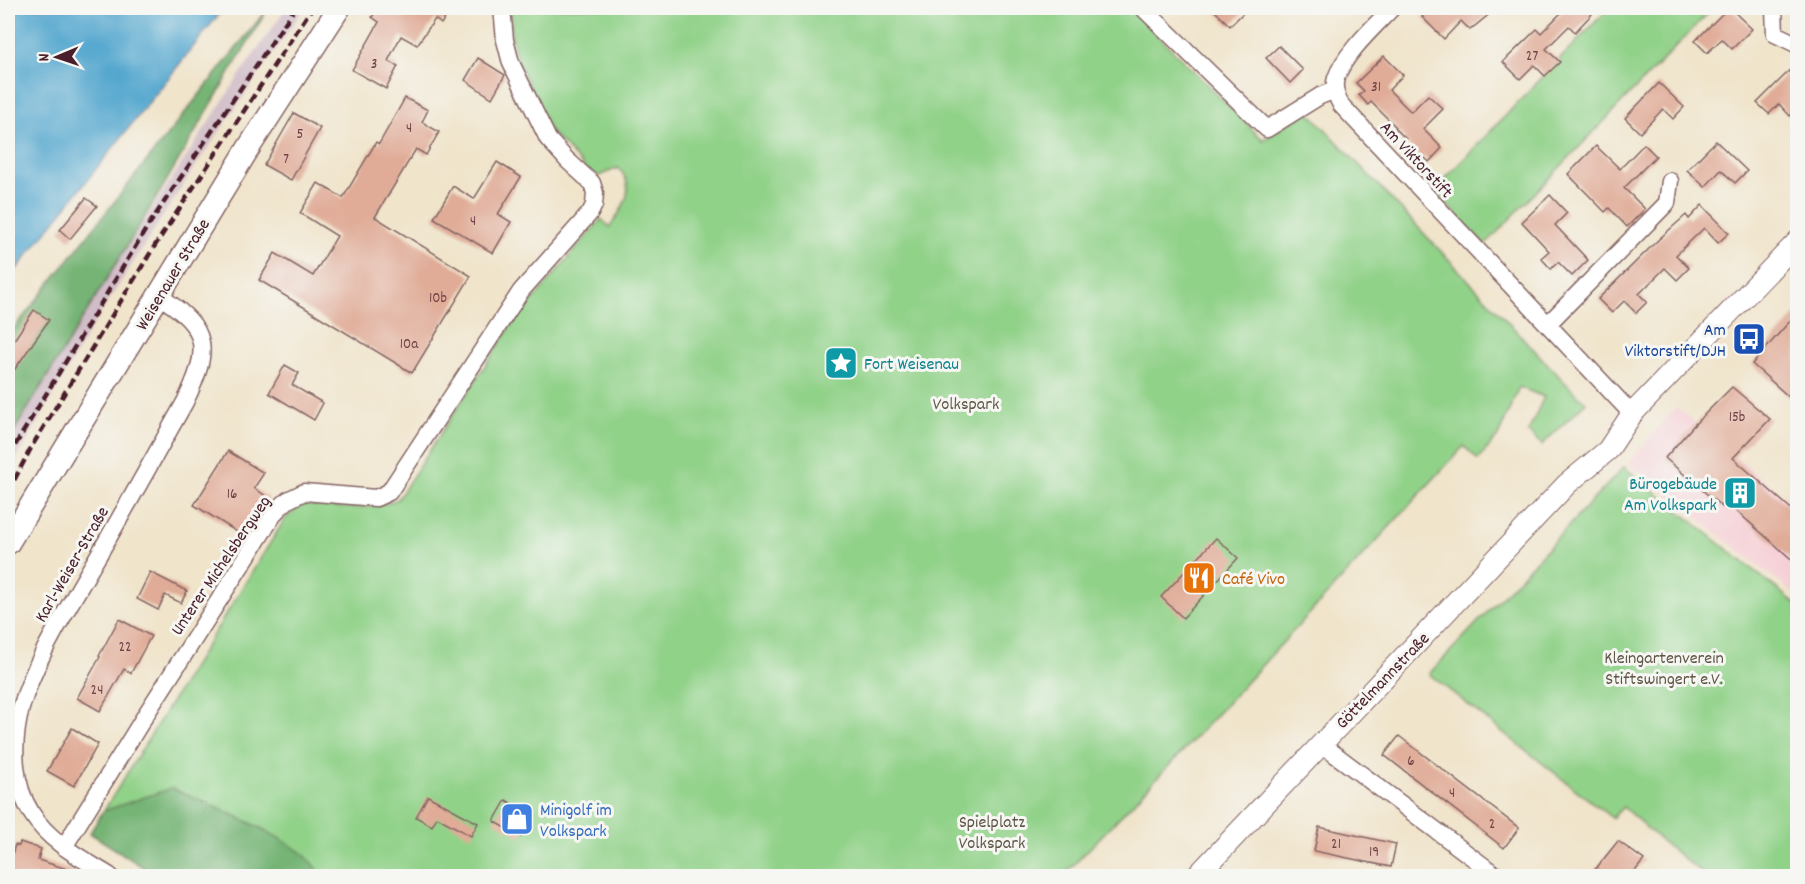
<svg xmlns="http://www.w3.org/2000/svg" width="1805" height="884" viewBox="0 0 1805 884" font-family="Dekko,sans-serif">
  <rect width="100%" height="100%" fill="#f6f6f2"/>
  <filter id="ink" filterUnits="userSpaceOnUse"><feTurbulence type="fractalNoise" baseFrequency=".0167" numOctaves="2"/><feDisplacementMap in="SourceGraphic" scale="12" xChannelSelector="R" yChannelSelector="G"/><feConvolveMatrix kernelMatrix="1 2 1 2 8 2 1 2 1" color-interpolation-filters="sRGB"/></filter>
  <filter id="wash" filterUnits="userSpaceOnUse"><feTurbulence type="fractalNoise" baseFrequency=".008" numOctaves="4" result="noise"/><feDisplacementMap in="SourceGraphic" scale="24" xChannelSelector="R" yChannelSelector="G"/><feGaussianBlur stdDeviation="1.35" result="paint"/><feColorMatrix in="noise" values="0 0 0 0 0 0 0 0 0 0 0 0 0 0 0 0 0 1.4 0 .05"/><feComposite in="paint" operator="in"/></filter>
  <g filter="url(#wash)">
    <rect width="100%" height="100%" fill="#f0e4cb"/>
    <polygon fill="#f6cfd5" points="1676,407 1797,508 1797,596 1628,463"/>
    <polygon fill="#d1bdc8" points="286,8 304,8 188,177 86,336 8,474 8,441 120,258 245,67"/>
    <g fill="#91d289" stroke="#6e785a" stroke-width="1.5">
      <path d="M 511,8 L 1130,8 L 1263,140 L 1308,111 L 1575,393 L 1586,402 L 1542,445 L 1528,432 L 1544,397 L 1519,387 L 1498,436 L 1478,460 L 1464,446 L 1182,752 L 1063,876 L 157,876 L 90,833 L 285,519 L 299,507 L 306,505 C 338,507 369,512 398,499 L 511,326 L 601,219 L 610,227 C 623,208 638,187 618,168 L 599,176 L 590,173 L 549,130 L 516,57 L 511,33 Z"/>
      <polygon points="1609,8 1713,8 1485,245 1434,190"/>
      <polygon points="1624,467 1797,605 1797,876 1706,876 1665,844 1623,807 1612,818 1429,674"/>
    </g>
    <g fill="#74b475" stroke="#5f6a50" stroke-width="1.5">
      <polygon points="268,8 161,190 8,441 8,336"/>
      <path d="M 172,788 C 206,804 310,842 321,876 L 157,876 L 90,833 L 103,811 Z"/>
    </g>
    <polygon fill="#54a7cf" stroke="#4f637d" stroke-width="1.5" points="8,8 224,8 8,280"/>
    <g id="blocks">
      <g fill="#e0ab97">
        <polygon points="378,8 452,8 441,24 435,19 417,45 401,36 388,61 398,66 386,89 352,70 379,22 372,17"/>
        <polygon points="1212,8 1248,8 1230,26"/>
        <polygon points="1430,8 1497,8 1470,30 1461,21 1444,39 1422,17"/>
        <polygon points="1566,8 1585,8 1592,14 1575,32 1569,26 1546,49 1560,62 1545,76 1534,65 1520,79 1503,62 1537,29 1541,33"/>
        <polygon points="1728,8 1730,8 1752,29 1732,49 1722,39 1707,53 1695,41"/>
        <polygon points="1279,46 1303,70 1290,83 1266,58"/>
        <polygon points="1384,56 1403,75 1389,90 1411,112 1428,95 1443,109 1423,129 1442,148 1429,162 1423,156 1421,158 1404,141 1406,139 1395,128 1396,127 1371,102 1368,105 1359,95 1364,91 1356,83"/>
        <polygon points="478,58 505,75 492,98 465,80"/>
        <polygon points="1791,69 1797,76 1797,109 1790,116 1779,104 1769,114 1757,103"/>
        <polygon points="1659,83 1684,107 1673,119 1663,109 1640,133 1625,118"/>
        <polygon points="405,98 428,110 422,122 439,132 426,155 416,149 375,217 471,276 412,373 259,280 275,253 313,276 337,236 300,213 318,183 343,198 376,142 379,144"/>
        <polygon points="294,113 320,128 291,180 264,165"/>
        <polygon points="1716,141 1747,171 1735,183 1721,170 1705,187 1687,170"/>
        <polygon points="1644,144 1656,156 1624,188 1645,209 1627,227 1609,208 1605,212 1568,174 1596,146 1620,169"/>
        <polygon points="497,162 521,177 498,214 511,222 493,253 434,218 453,186 474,199"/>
        <polygon points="1550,195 1567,213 1555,225 1588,260 1572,276 1558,262 1551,269 1541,258 1549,251 1522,222"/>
        <polygon points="86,198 97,206 70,239 60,230"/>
        <polygon points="1702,205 1729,233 1718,243 1704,228 1676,255 1689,268 1677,280 1665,268 1639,294 1647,302 1636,313 1624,301 1612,313 1598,299 1659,239 1686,215 1689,219"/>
        <polygon points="34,310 49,320 8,379 8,349"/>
        <polygon points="1797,313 1797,404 1752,364"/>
        <polygon points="285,365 299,373 292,385 323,403 314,420 269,393"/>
        <polygon points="1732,387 1770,419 1733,458 1797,514 1797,564 1726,502 1722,507 1665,458 1694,425"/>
        <polygon points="228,451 264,473 254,488 269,498 245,537 194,505"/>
        <polygon points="1216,538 1238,558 1183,618 1161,597"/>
        <polygon points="150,572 187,591 181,603 165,595 158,610 137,599"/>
        <polygon points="119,619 151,636 131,673 124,669 100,711 77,698 100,657 99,656"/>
        <polygon points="72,728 98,744 74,786 47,771"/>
        <polygon points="1399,736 1519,828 1504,848 1384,755"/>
        <polygon points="428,796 478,823 471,836 437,817 432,826 416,817"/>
        <polygon points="506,800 533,817 521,837 494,821"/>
        <polygon points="1319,827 1396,844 1391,867 1314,851"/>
        <polygon points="1618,841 1644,860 1631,876 1590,876"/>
        <polygon points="20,842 41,849 38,860 80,873 80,876 8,876 8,867 15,845 19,846"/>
      </g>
    </g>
  </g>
  <g filter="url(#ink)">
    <use href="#blocks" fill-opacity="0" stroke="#846463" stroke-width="1.5"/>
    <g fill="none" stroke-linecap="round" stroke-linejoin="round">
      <defs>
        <g id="minor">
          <polyline points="1143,8 1267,129 1320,96 1335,90"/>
          <path d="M 1392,8 C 1374,27 1345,53 1336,78 C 1333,87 1336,96 1341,105 L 1632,414"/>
          <polyline points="1774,8 1775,34 1798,45"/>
          <polyline points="1548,324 1667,203 1670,181"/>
          <polyline points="1321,744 1497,876"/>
          <polyline points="64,847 148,711 276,511 288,500 304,492 376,498 389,492 521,291 590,213 594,205 595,193 592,183 567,160 548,139 511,63 505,40 502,8"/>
          <path d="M 110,876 C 83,859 49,842 32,814 C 12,783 12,743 21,708 C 35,660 63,617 88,573 C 121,517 153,459 185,402 C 210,350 211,329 159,296"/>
        </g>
        <polyline id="tertiary" points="1197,876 1567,484 1608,450 1632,414 1798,241"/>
        <polyline id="secondary" points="8,543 251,144 339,8"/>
      </defs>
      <use href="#minor" stroke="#846463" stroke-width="19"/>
      <use href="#tertiary" stroke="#846463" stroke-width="23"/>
      <use href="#secondary" stroke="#846463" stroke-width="25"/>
      <use href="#minor" stroke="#fff" stroke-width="16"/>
      <use href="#tertiary" stroke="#fff" stroke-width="21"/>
      <use href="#secondary" stroke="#fff" stroke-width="22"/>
      <g stroke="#4a1f2b" stroke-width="4.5" stroke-dasharray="9 4.5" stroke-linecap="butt">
        <polyline points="8,457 146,229 295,8"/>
        <polyline points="8,492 32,446 154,247 312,8"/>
      </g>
    </g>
  </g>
  <defs>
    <symbol id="bus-square" viewBox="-11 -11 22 22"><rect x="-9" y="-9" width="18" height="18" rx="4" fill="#1a4fb4" stroke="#f6f6f2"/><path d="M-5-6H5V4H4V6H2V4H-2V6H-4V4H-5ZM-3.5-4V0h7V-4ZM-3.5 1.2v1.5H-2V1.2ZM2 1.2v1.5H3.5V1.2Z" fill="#fff"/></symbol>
    <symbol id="sight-square" viewBox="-11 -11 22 22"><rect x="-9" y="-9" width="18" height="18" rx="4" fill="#0f9aa8" stroke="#f6f6f2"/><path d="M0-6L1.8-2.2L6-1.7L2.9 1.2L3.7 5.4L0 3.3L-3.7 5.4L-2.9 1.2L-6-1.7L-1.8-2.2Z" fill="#fff"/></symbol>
    <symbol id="building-square" viewBox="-11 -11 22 22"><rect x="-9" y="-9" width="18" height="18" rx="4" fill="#0f9aa8" stroke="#f6f6f2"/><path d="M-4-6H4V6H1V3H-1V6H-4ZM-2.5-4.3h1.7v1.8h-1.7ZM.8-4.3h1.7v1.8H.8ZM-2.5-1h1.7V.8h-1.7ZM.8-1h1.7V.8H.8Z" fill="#fff"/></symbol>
    <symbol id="restaurant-square" viewBox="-11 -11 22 22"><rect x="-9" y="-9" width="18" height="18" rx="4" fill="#e8710a" stroke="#f6f6f2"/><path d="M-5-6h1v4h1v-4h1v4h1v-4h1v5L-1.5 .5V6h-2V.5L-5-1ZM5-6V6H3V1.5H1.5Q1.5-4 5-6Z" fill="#fff"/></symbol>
    <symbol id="shop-square" viewBox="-11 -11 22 22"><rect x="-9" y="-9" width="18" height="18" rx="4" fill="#3f7fe0" stroke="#f6f6f2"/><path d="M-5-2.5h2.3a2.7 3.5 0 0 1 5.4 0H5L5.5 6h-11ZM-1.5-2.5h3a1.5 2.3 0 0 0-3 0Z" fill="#fff"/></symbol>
  </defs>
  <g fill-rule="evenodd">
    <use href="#bus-square" x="1730" y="320" width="38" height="38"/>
    <use href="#sight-square" x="822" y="344" width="38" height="38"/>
    <use href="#building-square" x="1721" y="474" width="38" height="38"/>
    <use href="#restaurant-square" x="1180" y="559" width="38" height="38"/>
    <use href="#shop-square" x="498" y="800" width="38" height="38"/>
  </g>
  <g text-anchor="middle" stroke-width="6" stroke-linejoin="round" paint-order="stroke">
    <g font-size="15" fill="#704246">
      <text x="1532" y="60">27</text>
      <text x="374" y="68">3</text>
      <text x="1376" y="91">31</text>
      <text x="409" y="132">4</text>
      <text x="300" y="138">5</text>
      <text x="286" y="163">7</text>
      <text x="473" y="225">4</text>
      <text x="438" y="302">10b</text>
      <text x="409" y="348">10a</text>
      <text x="1737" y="421">15b</text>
      <text x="232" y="498">16</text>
      <text x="125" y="651">22</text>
      <text x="97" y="694">24</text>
      <text x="1411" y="765">6</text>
      <text x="1452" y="797">4</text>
      <text x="1492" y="828">2</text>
      <text x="1336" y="848">21</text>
      <text x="1374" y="856">19</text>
    </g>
    <g font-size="18" fill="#4a1f2b" stroke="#f6f6f2">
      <text transform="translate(1417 159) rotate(47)" y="6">Am Viktorstift</text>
      <text transform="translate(172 274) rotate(-59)" y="6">Weisenauer Straße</text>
      <text transform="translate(71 564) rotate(-60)" y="6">Karl-Weiser-Straße</text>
      <text transform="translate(220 565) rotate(-56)" y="6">Unterer Michelsbergweg</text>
      <text transform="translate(1382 680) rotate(-46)" y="6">Göttelmannstraße</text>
    </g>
    <g font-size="18" fill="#164399" stroke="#f6f6f2" text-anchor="end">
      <text x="1726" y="335">Am<tspan x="1726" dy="21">Viktorstift/DJH</tspan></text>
    </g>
    <g font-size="18" fill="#0d838f" stroke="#f6f6f2" text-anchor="start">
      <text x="864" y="369">Fort Weisenau</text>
      <text x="1717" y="489" text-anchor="end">Bürogebäude<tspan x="1717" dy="21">Am Volkspark</tspan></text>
    </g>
    <g font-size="18" fill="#5f5547" stroke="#f6f6f2">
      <text x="966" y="409">Volkspark</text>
      <text x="1664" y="663">Kleingartenverein<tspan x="1664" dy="21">Stiftswingert e.V.</tspan></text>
      <text x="992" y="827">Spielplatz<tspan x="992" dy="21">Volkspark</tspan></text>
    </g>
    <g font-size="18" fill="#c56008" stroke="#f6f6f2" text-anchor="start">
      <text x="1222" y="584">Café Vivo</text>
    </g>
    <g font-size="18" fill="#366cbe" stroke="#f6f6f2" text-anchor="start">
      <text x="540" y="815">Minigolf im<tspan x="540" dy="21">Volkspark</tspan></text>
    </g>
  </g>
  <rect width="1805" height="884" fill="none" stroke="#f6f6f2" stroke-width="30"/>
  <g transform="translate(57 57) rotate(268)" stroke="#f6f6f2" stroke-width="4.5" paint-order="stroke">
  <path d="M0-4.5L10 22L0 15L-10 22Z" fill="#4a1f2b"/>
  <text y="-9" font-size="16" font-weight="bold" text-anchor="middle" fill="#4a1f2b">N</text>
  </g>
</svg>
